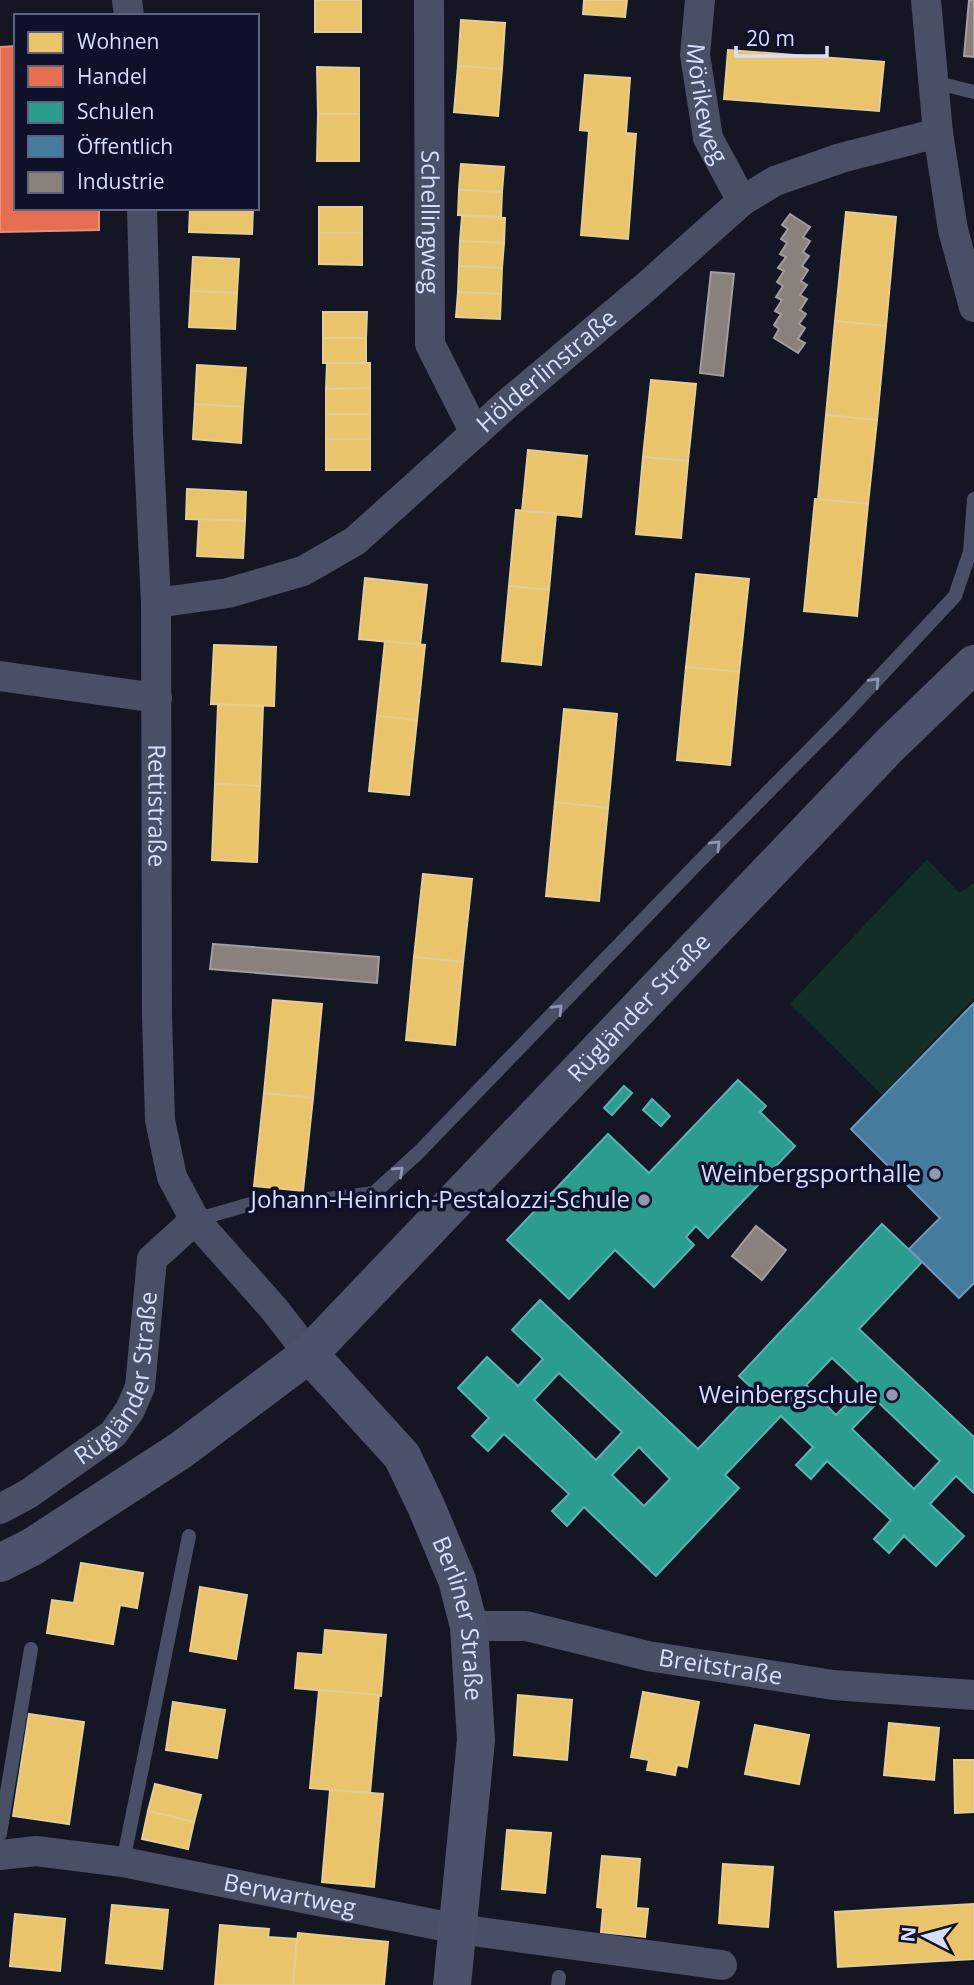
<svg xmlns="http://www.w3.org/2000/svg" width="974" height="1985" viewBox="0 0 974 1985" font-family="'Open Sans',sans-serif">
  <rect width="100%" height="100%" fill="#141623"/>
  <polygon fill="#112f27" points="927,859 959,893 974,883 974,998 882,1095 790,1004"/>
  <g fill="#e9c46a" stroke="#e3cc97" stroke-width="2">
    <rect x="315" y="0" width="46" height="32"/>
    <polygon points="584,0 627,0 625,17 583,14"/>
    <polygon points="461,20 505,23 502,69 458,66"/>
    <polygon points="728,50 884,62 879,111 724,99"/>
    <polygon points="458,66 502,69 498,116 454,112"/>
    <polygon points="317,67 359,68 359,114 318,114"/>
    <polygon points="585,75 630,78 626,133 636,134 628,239 581,235 589,131 580,130"/>
    <polygon points="318,114 359,114 359,161 317,161"/>
    <polygon points="461,164 504,167 502,192 459,190"/>
    <polygon points="459,190 502,192 501,217 458,215"/>
    <rect x="319" y="207" width="43" height="26"/>
    <polygon points="190,208 253,208 252,234 189,232"/>
    <polygon points="846,212 896,217 886,326 835,321"/>
    <polygon points="462,216 505,218 504,243 460,241"/>
    <polygon points="319,233 362,233 362,265 319,264"/>
    <polygon points="460,241 504,243 502,268 459,266"/>
    <polygon points="193,257 239,259 237,293 191,291"/>
    <polygon points="459,266 502,268 501,294 458,292"/>
    <polygon points="191,291 237,293 235,329 189,327"/>
    <polygon points="458,292 501,294 500,319 456,317"/>
    <polygon points="323,312 367,312 366,338 323,338"/>
    <polygon points="835,321 886,326 877,420 826,415"/>
    <rect x="323" y="338" width="43" height="25"/>
    <polygon points="327,363 370,363 370,388 326,389"/>
    <polygon points="197,365 246,368 243,407 195,404"/>
    <polygon points="651,380 696,384 688,461 643,457"/>
    <polygon points="370,388 370,414 326,414 326,389"/>
    <polygon points="195,404 243,407 241,443 193,439"/>
    <rect x="326" y="414" width="44" height="25"/>
    <polygon points="826,415 877,420 868,504 818,499"/>
    <rect x="326" y="439" width="44" height="31"/>
    <polygon points="528,450 587,456 581,517 522,511"/>
    <polygon points="643,457 688,461 681,538 636,534"/>
    <polygon points="187,489 246,492 245,521 186,519"/>
    <polygon points="815,499 868,504 857,616 804,611"/>
    <polygon points="516,510 556,514 549,590 509,586"/>
    <polygon points="199,519 245,521 243,558 197,556"/>
    <polygon points="696,574 749,579 739,672 686,667"/>
    <polygon points="365,578 427,585 420,645 359,639"/>
    <polygon points="509,586 549,590 541,665 502,661"/>
    <polygon points="385,641 425,645 417,720 377,716"/>
    <polygon points="214,645 276,647 274,706 211,704"/>
    <polygon points="686,667 739,672 730,765 677,760"/>
    <polygon points="218,705 263,706 260,786 215,784"/>
    <polygon points="564,709 617,714 608,808 555,802"/>
    <polygon points="377,716 417,720 409,795 369,791"/>
    <polygon points="215,784 260,786 257,862 212,860"/>
    <polygon points="555,802 608,808 599,901 546,896"/>
    <polygon points="423,874 472,879 463,962 414,957"/>
    <polygon points="414,957 463,962 455,1045 406,1040"/>
    <polygon points="273,1000 322,1004 313,1098 264,1093"/>
    <polygon points="264,1093 313,1098 303,1191 254,1186"/>
    <polygon points="81,1563 143,1573 137,1608 120,1605 113,1644 47,1633 52,1600 74,1603"/>
    <polygon points="200,1587 247,1595 236,1659 190,1651"/>
    <polygon points="325,1630 386,1635 381,1696 295,1688 298,1653 323,1655"/>
    <polygon points="319,1690 379,1695 370,1793 310,1788"/>
    <polygon points="643,1692 699,1702 687,1767 677,1765 675,1775 647,1770 649,1760 631,1757"/>
    <polygon points="518,1695 572,1700 567,1760 514,1755"/>
    <polygon points="173,1702 225,1710 217,1758 166,1750"/>
    <polygon points="29,1714 84,1722 69,1824 13,1816"/>
    <polygon points="889,1723 939,1728 934,1780 884,1775"/>
    <polygon points="755,1725 809,1735 799,1784 745,1774"/>
    <polygon points="954,1760 974,1760 974,1812 955,1813"/>
    <polygon points="155,1784 201,1795 194,1822 148,1811"/>
    <polygon points="330,1790 383,1794 374,1887 322,1882"/>
    <polygon points="148,1811 194,1822 188,1849 142,1839"/>
    <polygon points="507,1830 551,1833 545,1893 502,1889"/>
    <polygon points="602,1856 640,1859 636,1908 648,1909 645,1937 601,1932 603,1908 597,1907"/>
    <polygon points="723,1864 773,1867 768,1927 719,1923"/>
    <polygon points="974,1904 974,1959 838,1967 835,1912"/>
    <polygon points="112,1905 168,1910 162,1969 106,1963"/>
    <polygon points="15,1914 65,1919 60,1971 10,1966"/>
    <polygon points="220,1925 269,1929 268,1937 297,1939 293,1985 215,1985"/>
    <polygon points="298,1933 388,1942 384,1985 293,1985"/>
  </g>
  <polygon fill="#e76f51" stroke="#e29085" stroke-width="2" points="16,46 16,208 99,208 99,230 0,232 0,47"/>
  <g fill="#2a9d8f" stroke="#5eb0b1" stroke-width="2" fill-rule="evenodd">
    <polygon points="738,1080 766,1106 760,1112 795,1146 708,1238 696,1226 686,1237 694,1245 654,1287 615,1250 569,1299 507,1240 608,1134 649,1173"/>
    <polygon points="624,1086 632,1093 612,1115 604,1108"/>
    <polygon points="652,1099 670,1116 661,1126 643,1110"/>
    <path d="M 882,1224 L 922,1262 L 859,1329 L 974,1437 L 974,1493 L 956,1476 L 930,1504 L 964,1536 L 936,1566 L 904,1536 L 889,1553 L 874,1539 L 891,1520 L 827,1461 L 811,1479 L 796,1465 L 813,1447 L 781,1416 L 725,1475 L 739,1488 L 656,1576 L 584,1507 L 567,1526 L 552,1511 L 569,1494 L 504,1434 L 488,1451 L 472,1436 L 489,1418 L 458,1388 L 487,1357 L 518,1386 L 543,1359 L 512,1330 L 540,1300 L 698,1449 L 754,1390 L 739,1376 ZM 832,1358 L 863,1387 L 836,1415 L 806,1385 ZM 559,1373 L 622,1432 L 596,1460 L 534,1400 ZM 878,1402 L 940,1461 L 914,1489 L 852,1429 ZM 639,1447 L 670,1479 L 644,1506 L 612,1475 Z"/>
  </g>
  <polygon fill="#457b9d" stroke="#7098ba" stroke-width="2" points="974,1003 974,1283 959,1298 909,1249 940,1218 851,1129"/>
  <g fill="#8a817c" stroke="#a19da3" stroke-width="2">
    <polygon points="969,0 974,0 974,57 964,56"/>
    <polygon points="790,214 810,227 803,237 810,241 803,252 809,256 802,266 808,270 801,281 807,285 800,295 807,299 800,310 806,314 799,324 805,328 798,339 805,343 798,353 774,338 779,329 774,325 781,314 775,311 782,300 776,297 783,286 777,282 784,271 778,268 786,257 780,254 787,243 781,239 788,229 782,225"/>
    <polygon points="711,272 734,274 723,376 700,373"/>
    <polygon points="213,944 379,957 377,983 210,969"/>
    <polygon points="756,1226 786,1250 762,1280 732,1256"/>
  </g>
  <g fill="none" stroke-linecap="round" stroke-linejoin="round">
    <g stroke="#494f64" stroke-width="14">
      <polyline points="933,82 974,92"/>
      <polyline points="195,1220 254,1203 320,1200 374,1193 419,1152 694,867 843,716 955,596 970,552 974,499"/>
      <polyline points="0,1834 31,1649"/>
      <polyline points="123,1862 189,1536"/>
      <polyline points="558,1985 559,1977"/>
    </g>
    <g stroke="#494f64" stroke-width="30">
      <polyline points="127,0 129,16"/>
      <path id="s1" d="M 429,0 L 430,344 L 475,433"/>
      <path id="s2" d="M 700,0 L 695,55 L 708,138 L 742,201"/>
      <polyline points="926,0 938,133 953,230 974,307"/>
      <path id="s3" d="M 142,208 L 148,434 L 156,603 L 157,1015 L 160,1120 L 172,1177 L 195,1220 L 274,1309 L 309,1354"/>
      <path id="s4" d="M 156,603 L 228,593 L 303,571 L 355,541 L 507,404 L 647,286 L 742,201 L 775,181 L 841,158 L 938,133"/>
      <polyline points="0,676 157,698"/>
      <path id="s5" d="M 0,1509 L 28,1494 L 113,1434 L 130,1410 L 140,1387 L 152,1259 L 195,1220"/>
      <path id="s6" d="M 469,1626 L 526,1626 L 648,1656 L 833,1685 L 974,1695"/>
      <path id="s7" d="M 0,1855 L 36,1851 L 123,1862 L 458,1929 L 722,1965"/>
    </g>
    <g stroke="#4b526a" stroke-width="38">
      <path id="s8" d="M 309,1354 L 402,1456 L 426,1506 L 457,1580 L 469,1626 L 476,1740 L 452,1985"/>
      <path id="s9" d="M 0,1563 L 32,1547 L 181,1450 L 309,1354 L 890,745 L 974,664"/>
    </g>
  </g>
  <defs><path id="oneway-chevron" d="M-2-3.5L2.5 0L-2 3.5" fill="none" stroke-width="1.6" stroke-linecap="round" stroke-linejoin="round" transform="scale(1.75)"/></defs>
  <g stroke="#9096b2">
    <use href="#oneway-chevron" transform="translate(875 682) rotate(-47)"/>
    <use href="#oneway-chevron" transform="translate(716 845) rotate(-45)"/>
    <use href="#oneway-chevron" transform="translate(558 1009) rotate(-46)"/>
    <use href="#oneway-chevron" transform="translate(399 1171) rotate(-42)"/>
  </g>
  <g fill="#9297b2" stroke="#0e1129" stroke-width="2.5">
    <circle cx="935" cy="1174" r="7"/>
    <circle cx="644" cy="1200" r="7"/>
    <circle cx="892" cy="1395" r="7"/>
  </g>
  <g text-anchor="middle" stroke-width="7" stroke-linejoin="round" paint-order="stroke">
    <g font-size="24" fill="#d6ddff" stroke="#0e1129">
      <text dy="8" stroke="none"><textPath href="#s2" startOffset="105">Mörikeweg</textPath></text>
      <text dy="8" stroke="none"><textPath href="#s1" startOffset="222">Schellingweg</textPath></text>
      <text dy="8" stroke="none"><textPath href="#s4" startOffset="467">Hölderlinstraße</textPath></text>
      <text dy="8" stroke="none"><textPath href="#s3" startOffset="598">Rettistraße</textPath></text>
      <text dy="8" stroke="none"><textPath href="#s9" startOffset="852">Rügländer Straße</textPath></text>
      <text dy="8" stroke="none"><textPath href="#s5" startOffset="189">Rügländer Straße</textPath></text>
      <text dy="8" stroke="none"><textPath href="#s8" startOffset="312">Berliner Straße</textPath></text>
      <text dy="8" stroke="none"><textPath href="#s6" startOffset="256">Breitstraße</textPath></text>
      <text dy="8" stroke="none"><textPath href="#s7" startOffset="294">Berwartweg</textPath></text>
    </g>
    <g font-size="24" fill="#d6ddff" stroke="#0e1129" text-anchor="end">
      <text x="921" y="1182">Weinbergsporthalle</text>
      <text x="630" y="1208">Johann-Heinrich-Pestalozzi-Schule</text>
      <text x="878" y="1403">Weinbergschule</text>
    </g>
  </g>
  <rect x="14" y="14" width="245" height="196" fill="#0e1129" stroke="#5e637f" stroke-width="2"/>
  <rect x="28" y="32" width="35" height="21" fill="#e9c46a" stroke="#5e637f" stroke-width="2"/>
  <text x="77" y="49" font-size="21" fill="#d6ddff">Wohnen</text>
  <rect x="28" y="66" width="35" height="21" fill="#e76f51" stroke="#5e637f" stroke-width="2"/>
  <text x="77" y="84" font-size="21" fill="#d6ddff">Handel</text>
  <rect x="28" y="102" width="35" height="21" fill="#2a9d8f" stroke="#5e637f" stroke-width="2"/>
  <text x="77" y="119" font-size="21" fill="#d6ddff">Schulen</text>
  <rect x="28" y="136" width="35" height="21" fill="#457b9d" stroke="#5e637f" stroke-width="2"/>
  <text x="77" y="154" font-size="21" fill="#d6ddff">Öffentlich</text>
  <rect x="28" y="172" width="35" height="21" fill="#8a817c" stroke="#5e637f" stroke-width="2"/>
  <text x="77" y="189" font-size="21" fill="#d6ddff">Industrie</text>
  <g transform="translate(925 1936) rotate(276)" stroke="#0e1129" stroke-width="5" paint-order="stroke">
  <path d="M0-5L12 26L0 18L-12 26Z" fill="#d6ddff"/>
  <text y="-10" font-size="19" font-weight="bold" text-anchor="middle" fill="#d6ddff">N</text>
  </g>
  <path d="M736 46v10h91v-10" fill="none" stroke="#d6ddff" stroke-width="3.5"/>
  <text x="746" y="46" font-size="21" fill="#d6ddff" stroke="#0e1129" stroke-width="5" paint-order="stroke">20 m</text>
</svg>
